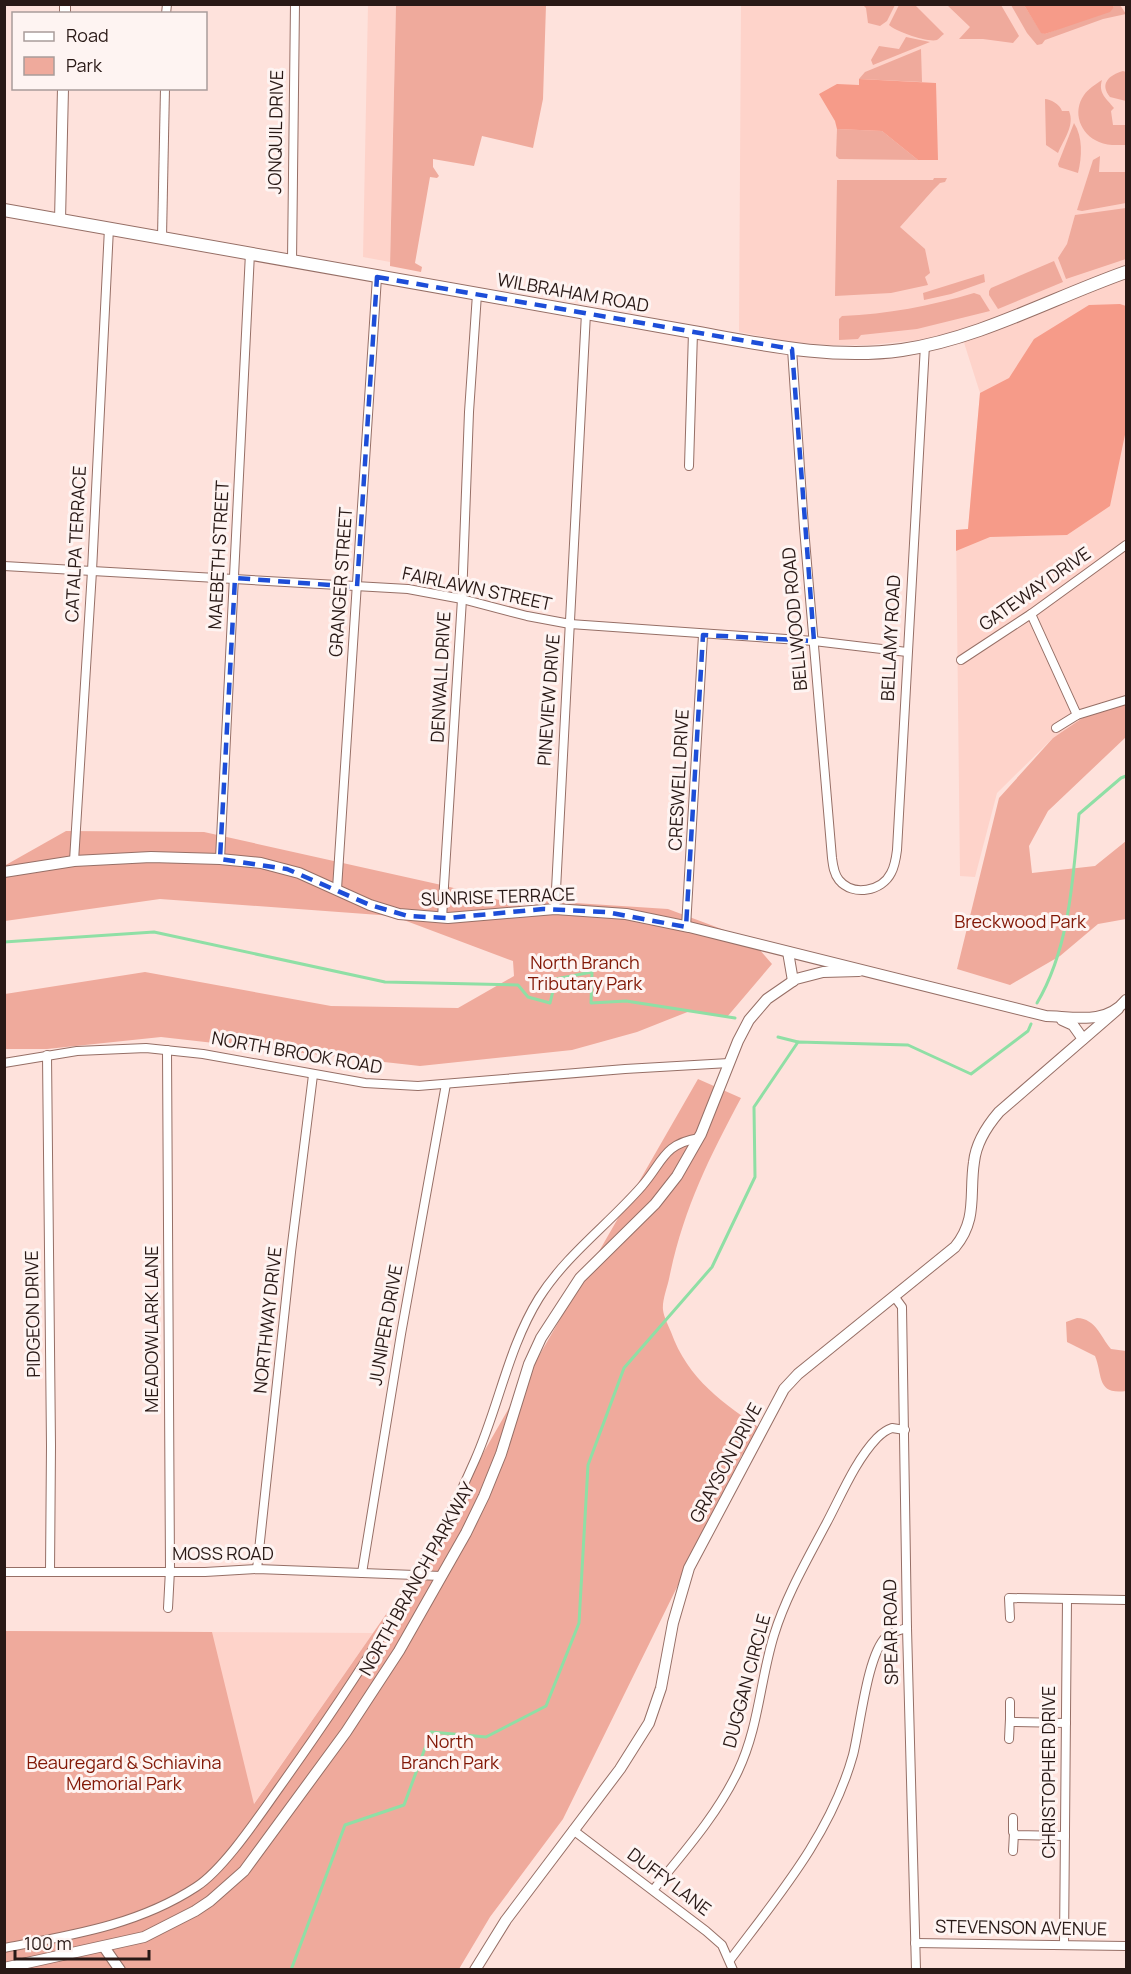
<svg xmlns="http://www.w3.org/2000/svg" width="1131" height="1974" viewBox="0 0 1131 1974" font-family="Manrope,sans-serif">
  <rect width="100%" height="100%" fill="#fee2dc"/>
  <g fill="#fed3ca">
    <polygon points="368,5 396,5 390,262 363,257"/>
    <polygon points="741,5 1126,5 1126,695 1053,738 997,793 975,877 960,876 956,530 968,529 980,393 960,330 920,340 870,345 828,345 790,342 739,332"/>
    <polygon points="4,1631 373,1633 253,1805"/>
  </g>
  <g fill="#efaa9c">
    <polygon points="396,5 546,5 543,99 533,148 482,136 474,166 433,159 433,167 439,176 437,178 430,177 415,263 422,267 421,272 390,266"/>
    <polygon points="863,5 863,4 895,5 887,21 880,26 868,23 866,8"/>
    <path d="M 899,5 L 915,5 L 944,34 C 942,35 939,39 937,40 C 928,43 895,31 889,25 Z"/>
    <polygon points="947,5 1001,5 1019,36 1013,43 983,39 959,39 970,27"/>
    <polygon points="1011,5 1024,5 1041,32 1045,34 1114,7 1111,5 1120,5 1126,14 1103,19 1045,40 1042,44 1037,45 1027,33"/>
    <polygon points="906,37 930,42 873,65 871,60 879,46 899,49"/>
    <polygon points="921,49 922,82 859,79 865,72"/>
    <path d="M 1123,71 L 1126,72 L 1126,101 L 1110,97 C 1099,84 1109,75 1123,71 Z"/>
    <path d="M 1102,80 C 1098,93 1106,98 1114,108 L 1111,111 L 1113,125 L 1125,125 L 1126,145 C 1117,145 1107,146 1099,142 C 1080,134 1072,112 1084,95 C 1088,89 1096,84 1102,80 Z"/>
    <path d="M 1045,99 C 1050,99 1060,104 1062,111 L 1069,111 C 1075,125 1064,139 1058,153 L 1046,145 Z"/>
    <path d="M 1074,123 C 1083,137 1082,157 1078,173 L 1059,167 L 1058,164 Z"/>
    <polygon points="837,129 882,131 918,160 839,159 836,156"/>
    <polygon points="1100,156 1099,172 1126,172 1126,203 1082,211 1077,210 1093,160"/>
    <polygon points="934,178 947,178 945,182 940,183 934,189 900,227 925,249 930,273 925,277 928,285 891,293 835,296 837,180 933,180"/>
    <polygon points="1126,208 1126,259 1066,279 1058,258 1067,244 1075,215"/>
    <polygon points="1054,261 1063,282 998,309 989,295 989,291 991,288"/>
    <polygon points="984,274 985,282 951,294 924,300 923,293"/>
    <path d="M 974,293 L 980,295 L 990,311 L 917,329 L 861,335 L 858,339 L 839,340 L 839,319 L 842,316 C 888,314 930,306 974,293 Z"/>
    <polygon points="1126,697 1126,737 1048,811 1029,846 1032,873 1095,866 1126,841 1126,919 1098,924 1060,956 1010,985 957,969 999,798 1053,738 1081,719"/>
    <polygon points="66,831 204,832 446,886 530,908 544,901 668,909 751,940 772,964 727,1017 690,1011 637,1032 572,1050 420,1066 161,1037 47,1049 5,1049 5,994 145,972 331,1006 458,1008 514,976 513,961 393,916 160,899 5,921 4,866"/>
    <path d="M 698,1079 L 741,1098 C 708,1160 683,1210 669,1279 C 667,1288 662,1301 663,1310 C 664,1317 668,1325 671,1332 C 688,1380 725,1405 766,1432 L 751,1458 L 742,1455 L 563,1819 L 490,1917 L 459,1969 L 5,1970 L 5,1631 L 212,1632 L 254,1804 L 412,1577 Z"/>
    <path d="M 1077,1318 C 1096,1319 1100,1336 1111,1349 L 1126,1351 L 1126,1391 C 1096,1395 1103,1375 1095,1356 L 1067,1342 L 1066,1322 Z"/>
  </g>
  <g fill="#f69b89">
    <polygon points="1111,4 1114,7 1110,12 1045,34 1041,33 1024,5"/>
    <polygon points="859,79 936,83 938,160 918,160 882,131 837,129 835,121 819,94 837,84 859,85"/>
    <polygon points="1120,304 1126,306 1126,430 1110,506 1067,535 990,537 956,551 956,530 968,529 980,393 1009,378 1034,339 1089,305"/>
  </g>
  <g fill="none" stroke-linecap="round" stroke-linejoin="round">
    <g stroke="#8fdfa5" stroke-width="3">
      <polyline points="4,942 154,932 385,982 518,985 528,997 550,1003 556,979 592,972 591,1003 626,1001 735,1018"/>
      <path d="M 1037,1003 C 1070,947 1073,878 1079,814 L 1121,778 L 1126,776"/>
      <polyline points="778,1037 798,1042"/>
      <polyline points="291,1970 345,1825 404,1805 431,1732 486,1737 546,1706 579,1623 588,1465 624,1368 712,1267 755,1177 754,1107 798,1042 908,1045 971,1074 1028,1031 1031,1024"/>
    </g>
    <defs>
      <g id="minor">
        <polyline points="166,14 167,4"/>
        <polyline points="162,237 165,88"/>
        <polyline points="292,261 295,4"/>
        <path d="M 792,349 L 804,528 L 832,858 C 833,866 834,874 839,880 C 853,897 882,891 891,873 C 895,866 896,858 897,850 L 925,345"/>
        <polyline points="689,466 693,332"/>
        <polyline points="4,566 408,589 462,599 527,616 570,624 814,641 907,652"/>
        <polyline points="1031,614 1077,715"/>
        <polyline points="961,660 1031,614 1126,545"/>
        <polyline points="1056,728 1077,715 1126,700"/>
        <polyline points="220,859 250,253"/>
        <polyline points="74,861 92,571 109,228"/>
        <polyline points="337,889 377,277"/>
        <polyline points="555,909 586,313"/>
        <polyline points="442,918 462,599 469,412 477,294"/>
        <polyline points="686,927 703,635"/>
        <polyline points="167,1050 170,1570 168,1608"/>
        <polyline points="47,1055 51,1446 50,1572"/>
        <polyline points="4,1063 77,1051 146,1048 203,1054 365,1083 418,1086 625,1069 729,1063"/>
        <polyline points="894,1296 902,1307 907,1628 916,1970"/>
        <polyline points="257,1569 291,1252 313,1075"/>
        <polyline points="4,1572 205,1572 257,1569 441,1576"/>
        <polyline points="362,1573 401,1334 446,1084"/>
        <polyline points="1010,1618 1009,1598 1126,1600"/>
        <polyline points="1010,1702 1010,1719 1013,1722 1066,1723"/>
        <polyline points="1009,1739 1010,1719"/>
        <polyline points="1013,1818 1013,1832 1016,1835 1065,1836"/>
        <polyline points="573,1830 706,1931 722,1945 733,1970"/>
        <polyline points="1013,1851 1014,1833"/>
        <path d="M 654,1889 C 684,1852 717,1815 738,1771 C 759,1727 760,1680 774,1635 C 786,1596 807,1560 826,1524 C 841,1496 855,1461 877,1438 C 881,1434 886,1430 892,1428 L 905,1430"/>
        <polyline points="915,1943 1126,1946"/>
        <polyline points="1064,1945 1067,1599"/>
        <path d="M 4,1948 C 72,1935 138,1925 196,1887 C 224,1869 259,1816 279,1788 C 353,1684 424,1577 475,1460 C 499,1406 508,1348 539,1298 C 567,1254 608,1225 642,1186 C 663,1162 663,1144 699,1138"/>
        <path d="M 730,1960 C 778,1896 831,1834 853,1755 C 860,1728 867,1655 886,1637 C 891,1632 900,1630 907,1628"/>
      </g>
      <g id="tertiary">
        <polyline points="65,14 65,4"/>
        <polyline points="60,220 63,88"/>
        <path d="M 4,872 L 74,861 L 151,857 L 220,859 L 261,863 L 299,873 L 370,905 L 399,914 L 448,918 L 555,909 L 626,914 L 689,927 L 1046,1016 C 1075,1017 1106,1025 1126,1000"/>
        <polyline points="788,952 793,981"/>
        <polyline points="1062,1020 1073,1025 1083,1039"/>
        <polyline points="104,1947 120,1970"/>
        <polyline points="4,1968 144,1937 195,1911 210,1901 244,1871 346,1732 399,1651 466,1533 484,1496 501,1454 529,1364 541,1338 580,1278 655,1204 677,1176 701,1134 738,1041 749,1020 767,999 796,979 823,972 859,971"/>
        <path d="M 475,1970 L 506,1920 L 620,1769 L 649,1723 L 661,1688 L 673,1623 L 689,1568 L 784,1389 L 798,1374 L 955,1247 C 978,1219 969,1194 974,1162 C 976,1143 987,1126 999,1112 L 1118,1009"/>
      </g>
      <path id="secondary" d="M 4,210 L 693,332 C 761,344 832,360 902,350 C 981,338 1052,298 1126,272"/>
    </defs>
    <use href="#minor" stroke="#966f66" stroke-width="10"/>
    <use href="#tertiary" stroke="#966f66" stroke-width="12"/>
    <use href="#secondary" stroke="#966f66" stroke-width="14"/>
    <use href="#minor" stroke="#fff" stroke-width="8"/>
    <use href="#tertiary" stroke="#fff" stroke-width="10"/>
    <use href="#secondary" stroke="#fff" stroke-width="12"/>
  </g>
  <path fill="none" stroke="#1d4ed8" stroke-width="4.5" stroke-dasharray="12 8" stroke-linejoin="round" d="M 377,277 L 792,349 L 814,641 L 703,635 L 686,927 L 606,912 L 543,909 L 448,918 L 408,916 L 370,905 L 287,869 L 220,859 L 235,578 L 357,587 Z"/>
  <g text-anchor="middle" stroke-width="6" stroke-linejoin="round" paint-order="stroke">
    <g font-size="18" fill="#291916" stroke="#fef4f2">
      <text transform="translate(276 132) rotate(-89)" y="6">JONQUIL DRIVE</text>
      <text transform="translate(573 293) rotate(10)" y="6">WILBRAHAM ROAD</text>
      <text transform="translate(76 544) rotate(-87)" y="6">CATALPA TERRACE</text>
      <text transform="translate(219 555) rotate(-87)" y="6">MAEBETH STREET</text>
      <text transform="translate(341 582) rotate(-86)" y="6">GRANGER STREET</text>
      <text transform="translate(477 589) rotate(12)" y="6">FAIRLAWN STREET</text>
      <text transform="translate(1035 589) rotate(-35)" y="6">GATEWAY DRIVE</text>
      <text transform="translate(795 619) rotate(-95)" y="6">BELLWOOD ROAD</text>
      <text transform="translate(891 638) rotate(-87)" y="6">BELLAMY ROAD</text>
      <text transform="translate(441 677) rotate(-87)" y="6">DENWALL DRIVE</text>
      <text transform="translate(549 700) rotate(-86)" y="6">PINEVIEW DRIVE</text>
      <text transform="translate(679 780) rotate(-87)" y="6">CRESWELL DRIVE</text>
      <text transform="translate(498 897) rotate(-2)" y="6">SUNRISE TERRACE</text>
      <text transform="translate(297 1053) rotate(10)" y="6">NORTH BROOK ROAD</text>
      <text transform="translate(33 1314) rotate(-91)" y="6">PIDGEON DRIVE</text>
      <text transform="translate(268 1320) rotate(-84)" y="6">NORTHWAY DRIVE</text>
      <text transform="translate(386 1325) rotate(-80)" y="6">JUNIPER DRIVE</text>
      <text transform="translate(152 1329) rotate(-90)" y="6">MEADOWLARK LANE</text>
      <text transform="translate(726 1463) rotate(-62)" y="6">GRAYSON DRIVE</text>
      <text x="223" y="1560">MOSS ROAD</text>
      <text transform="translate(417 1579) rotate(-61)" y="6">NORTH BRANCH PARKWAY</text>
      <text transform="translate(891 1632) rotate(-91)" y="6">SPEAR ROAD</text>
      <text transform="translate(747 1681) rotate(-75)" y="6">DUGGAN CIRCLE</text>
      <text transform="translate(1049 1772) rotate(-90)" y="6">CHRISTOPHER DRIVE</text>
      <text transform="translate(669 1882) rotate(37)" y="6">DUFFY LANE</text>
      <text transform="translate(1021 1928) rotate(1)" y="6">STEVENSON AVENUE</text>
    </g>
    <g font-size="18" fill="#821806" stroke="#fef4f2">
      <text x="1020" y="928">Breckwood Park</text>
      <text x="585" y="969">North Branch<tspan x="585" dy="21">Tributary Park</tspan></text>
      <text x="450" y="1748">North<tspan x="450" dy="21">Branch Park</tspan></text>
      <text x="124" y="1769">Beauregard &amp; Schiavina<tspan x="124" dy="21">Memorial Park</tspan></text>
    </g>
  </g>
  <rect width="1131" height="1974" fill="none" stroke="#291916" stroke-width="12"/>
  <rect x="12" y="12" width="195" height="78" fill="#fef4f2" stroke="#a99c9a" stroke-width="1.5"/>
  <rect x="24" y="32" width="30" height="9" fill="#ffffff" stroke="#a99c9a" stroke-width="1.5"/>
  <text x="66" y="42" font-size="18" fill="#291916">Road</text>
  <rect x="24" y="57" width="30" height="18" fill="#efaa9c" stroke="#a99c9a" stroke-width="1.5"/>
  <text x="66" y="72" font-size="18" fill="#291916">Park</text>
  <path d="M15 1950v9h134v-9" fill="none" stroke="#291916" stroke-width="3"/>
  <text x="24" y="1950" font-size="18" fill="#291916" stroke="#fef4f2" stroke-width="4.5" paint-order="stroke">100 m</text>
</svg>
